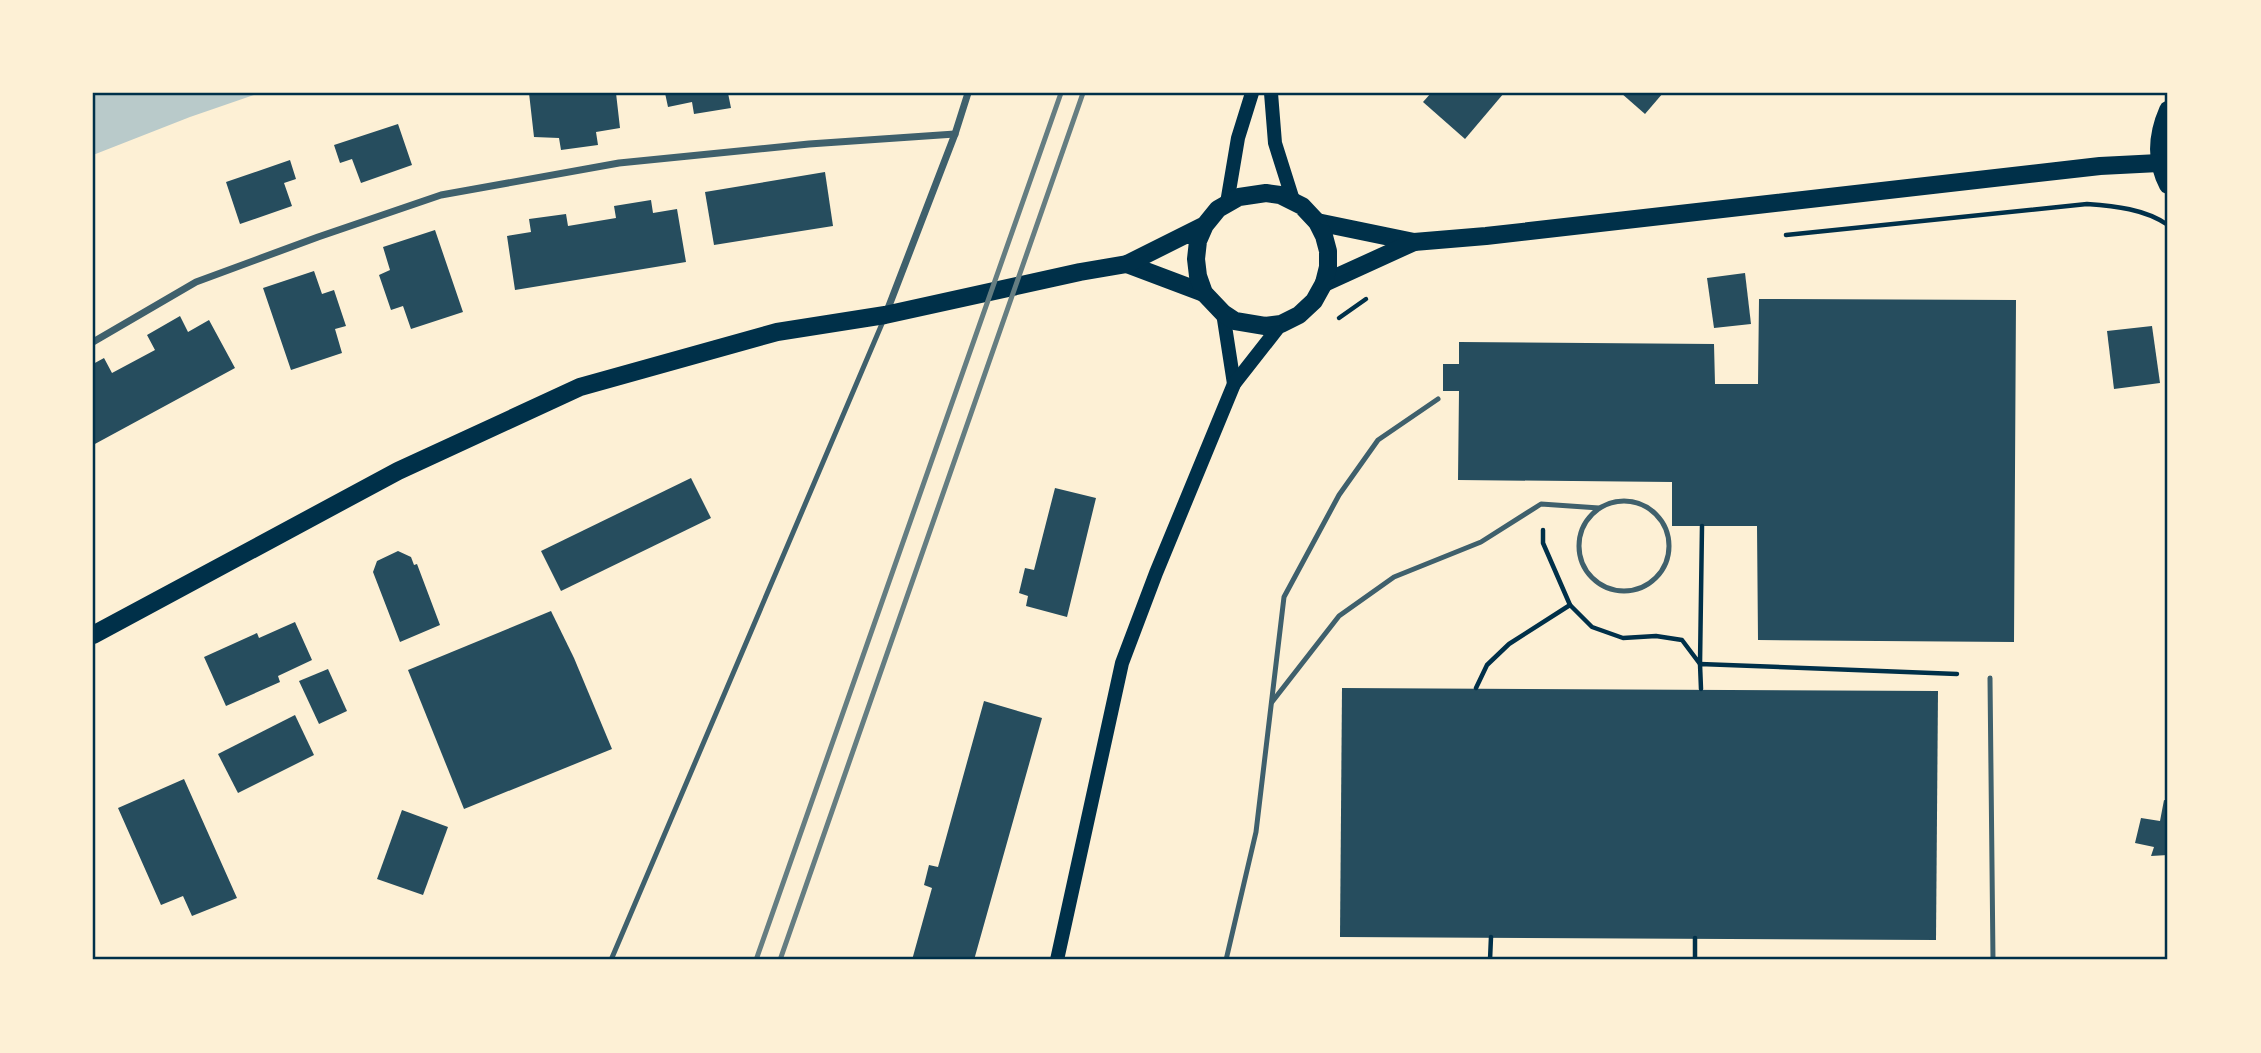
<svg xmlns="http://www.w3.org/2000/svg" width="2261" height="1053" viewBox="0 0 2261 1053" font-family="'Open Sans',sans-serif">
  <rect width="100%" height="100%" fill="#fdf0d5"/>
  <polygon fill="#b9caca" points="93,93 260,93 190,117 93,155"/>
  <g fill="#264d5e">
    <polygon points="529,93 616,93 620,128 596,132 598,145 561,150 559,138 534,137"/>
    <polygon points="665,93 728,93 731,108 694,114 692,102 668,107"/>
    <polygon points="1431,93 1504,93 1465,139 1423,102"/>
    <polygon points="1621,93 1663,93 1645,114"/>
    <polygon points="398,124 412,165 361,183 352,159 340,163 334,145"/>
    <polygon points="290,160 296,179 284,183 292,206 240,224 226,182"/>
    <polygon points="825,172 833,226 714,245 705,192"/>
    <polygon points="651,200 653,213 677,209 686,262 515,290 507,236 531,232 529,219 566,214 568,226 616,218 614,206"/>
    <polygon points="435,230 463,312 411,329 403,306 391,310 379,275 390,270 383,247"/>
    <polygon points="314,271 322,294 334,290 346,326 335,329 342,353 291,370 263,288"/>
    <polygon points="1745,273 1751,324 1714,328 1707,278"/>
    <polygon points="1759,299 2016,300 2014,642 1758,640 1757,526 1672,526 1672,482 1458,480 1459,391 1443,391 1443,364 1459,364 1459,342 1714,344 1715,384 1758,384"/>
    <polygon points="180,316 188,332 209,320 235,368 93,445 93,364 104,358 112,373 155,350 147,335"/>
    <polygon points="2152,326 2160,383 2114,389 2107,331"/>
    <polygon points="691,478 711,518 561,591 541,551"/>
    <polygon points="1055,488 1096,498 1067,617 1026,606 1028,596 1019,593 1025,568 1034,570"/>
    <polygon points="398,551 411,557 414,565 417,564 440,625 400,642 373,572 377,561"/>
    <polygon points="551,611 574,658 612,749 464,809 408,670"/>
    <polygon points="295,622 312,660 278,676 280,682 226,706 204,657 257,633 259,638"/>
    <polygon points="328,669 347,711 319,724 299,681"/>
    <polygon points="1342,688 1938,691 1936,940 1340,937"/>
    <polygon points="984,701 1042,718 974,960 912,960 932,888 924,885 929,865 938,867"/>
    <polygon points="295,715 314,755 238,793 218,754"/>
    <polygon points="184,779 237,898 192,916 183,896 161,905 118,808"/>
    <polygon points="2164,800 2168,801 2168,855 2151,856 2154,847 2135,843 2141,818 2160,821"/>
    <polygon points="402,810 448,827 423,895 377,879"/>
  </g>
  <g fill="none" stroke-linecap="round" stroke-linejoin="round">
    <g stroke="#003049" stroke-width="4.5">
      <path d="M 1786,235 L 2087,204 C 2115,206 2145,209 2168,225"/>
      <polyline points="1339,318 1366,299"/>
      <polyline points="1570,605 1592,627 1623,638 1656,636 1682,640 1700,664 1702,526"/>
      <polyline points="1476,688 1487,665 1509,644 1570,605 1543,543 1543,530"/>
      <polyline points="1701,689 1700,664 1957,674"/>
      <polyline points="1490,960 1491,937"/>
      <polyline points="1695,960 1695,938"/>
    </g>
    <g stroke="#3f606c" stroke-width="5">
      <circle cx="1624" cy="546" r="45"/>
      <polyline points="1990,678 1993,960"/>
      <polyline points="1272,702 1339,616 1394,577 1481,542 1541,504 1599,508"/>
      <polyline points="611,960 884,319"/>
      <polyline points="1226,960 1256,832 1284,597 1339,495 1378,440 1438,399"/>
    </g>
    <g stroke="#3f606c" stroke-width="7">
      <polyline points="887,311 955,134 968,93"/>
      <polyline points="93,342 196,282 318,237 441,195 619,163 809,144 955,134"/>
    </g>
    <g stroke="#003049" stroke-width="14">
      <polyline points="1271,93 1275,143 1293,200"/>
      <polyline points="1227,203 1238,138 1252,93"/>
      <polyline points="1223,313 1234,384"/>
      <polyline points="1057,960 1122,663 1156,573 1234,384 1281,324"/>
    </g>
    <g stroke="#003049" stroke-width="18">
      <path d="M 2168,110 C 2157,135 2155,160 2168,185"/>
      <polyline points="1317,222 1414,242 1486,236 2100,166 2159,163"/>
      <polyline points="1127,264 1204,293"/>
      <polyline points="1324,283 1414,242"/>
      <polyline points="93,635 398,471 580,387 777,332 885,315 1080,272 1127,264 1205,225 1218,209 1239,197 1266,193 1280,195 1302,206 1317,222 1324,236 1328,251 1328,267 1324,283 1314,301 1299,315 1281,324 1265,326 1235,321 1223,313 1204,293 1198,276 1196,259 1198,241 1205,225"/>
    </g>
    <g stroke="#657d81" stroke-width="5">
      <polyline points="756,960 1061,93"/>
      <polyline points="780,960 1083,93"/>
    </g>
  </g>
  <rect width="2261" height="1053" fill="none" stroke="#fdf0d5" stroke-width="189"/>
  <rect x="94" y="94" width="2072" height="864" fill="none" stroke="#003049" stroke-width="2.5"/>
</svg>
